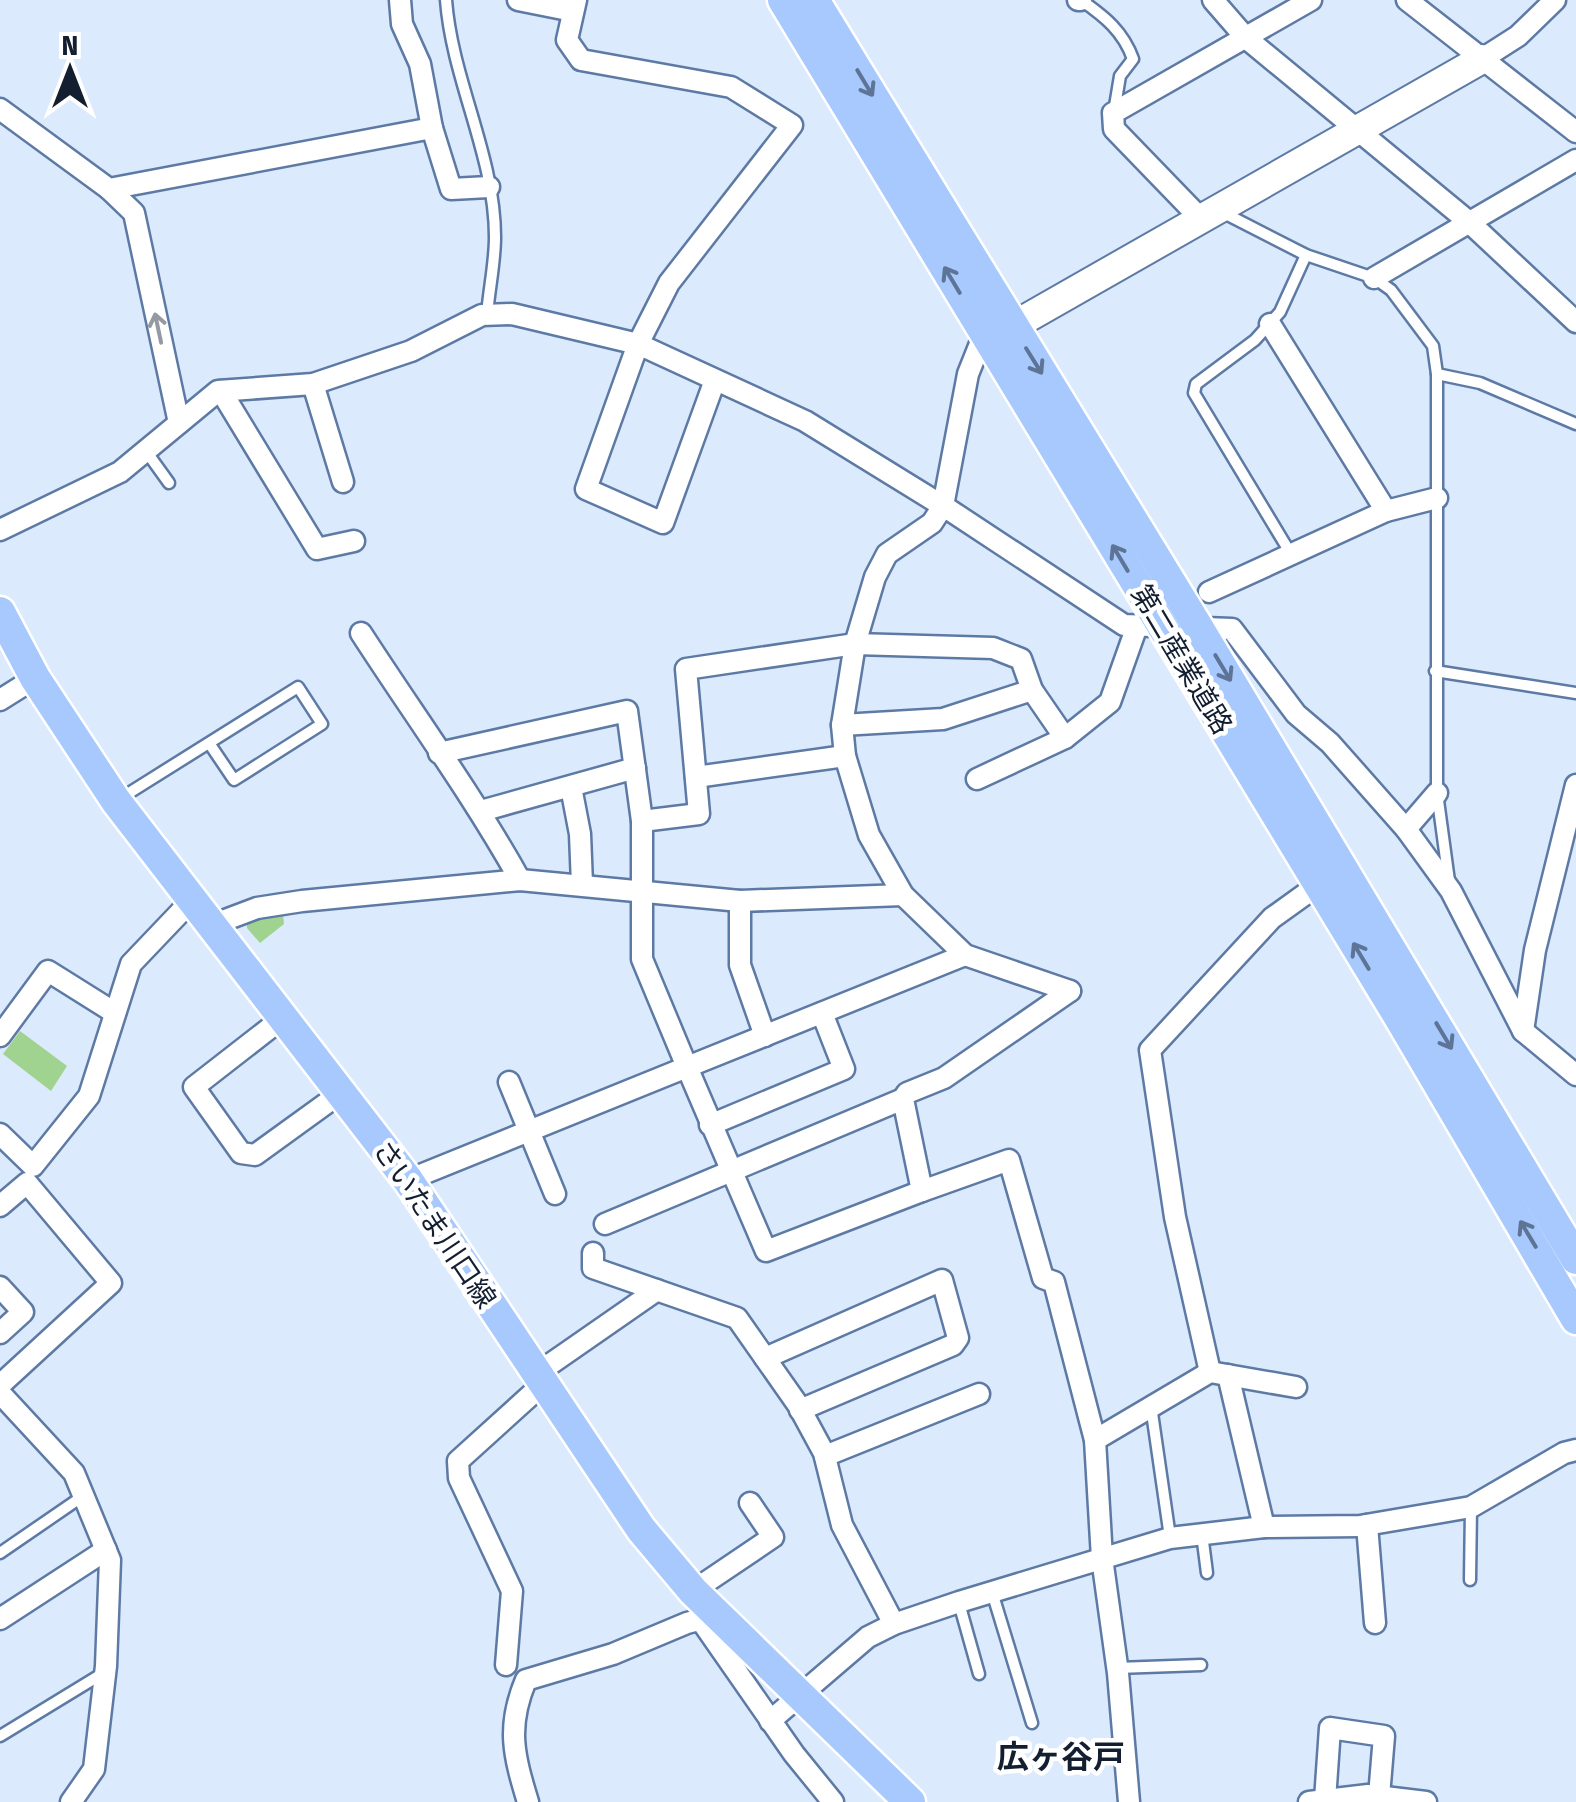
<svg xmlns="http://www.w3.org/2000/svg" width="1576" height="1802" viewBox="0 0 1576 1802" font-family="'Fira Sans Condensed','Noto Sans JP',sans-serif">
  <rect width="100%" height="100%" fill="#dceafd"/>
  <g fill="#a0d38f">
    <polygon points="283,914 284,924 260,943 247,928 247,921"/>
    <polygon points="20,1031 67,1066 51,1091 3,1054"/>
  </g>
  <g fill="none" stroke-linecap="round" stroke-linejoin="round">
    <defs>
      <g id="lane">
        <path d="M 446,0 C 452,80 495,156 495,237 C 495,263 489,289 487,315"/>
        <path d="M 1081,0 C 1105,17 1123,31 1133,59 L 1120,76 L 1114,112"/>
        <polyline points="1222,212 1306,255 1374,278 1391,290 1433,346 1437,374 1437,793 1449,881"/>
        <polyline points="1437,374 1480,383 1576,424"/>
        <polyline points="146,451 169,483"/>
        <polyline points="1291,554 1194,393 1196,384 1255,340 1280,312 1306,255"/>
        <polyline points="1435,671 1576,693"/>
        <polyline points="121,798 298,687 322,724 234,780 209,743"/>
        <polyline points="1151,1406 1170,1537"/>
        <polyline points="1202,1534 1207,1573"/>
        <polyline points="0,1553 83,1496"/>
        <polyline points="1470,1580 1471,1507"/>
        <polyline points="992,1592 1032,1723"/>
        <polyline points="959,1603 979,1674"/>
        <polyline points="1117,1668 1201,1665"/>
        <polyline points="0,1736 105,1672"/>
      </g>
      <g id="street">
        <polyline points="518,0 573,11"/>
        <polyline points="576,0 567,40 581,60 731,87 792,125 669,283 638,344 586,489 663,523 715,380"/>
        <polyline points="1078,0 1081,0"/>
        <polyline points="1213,0 1246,38 1469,222 1576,322"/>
        <polyline points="1407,0 1576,132"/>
        <polyline points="1482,59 1518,36 1555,0"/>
        <polyline points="0,109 109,189 432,128 420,64 402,24 400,0"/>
        <polyline points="432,128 451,189 489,187"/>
        <polyline points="109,189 134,213 179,423"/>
        <polyline points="1201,219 1114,129 1113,113 1311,0"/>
        <polyline points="1374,278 1576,160"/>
        <polyline points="1270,324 1386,511"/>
        <polyline points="984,334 968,374 943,506 932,523 887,554 875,577 855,644 842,725 845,756 869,835 903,895 965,955 1070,991"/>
        <polyline points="313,384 343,482"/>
        <polyline points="221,391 317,549 354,541"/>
        <polyline points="0,530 120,472 218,391 313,384 411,351 482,315 512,314 638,344 805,421 951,511 1124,625 1232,629 1296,714 1330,743 1406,829 1437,793"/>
        <polyline points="1209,592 1386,511 1437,498"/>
        <path d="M 361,633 C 414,715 472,794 520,880"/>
        <polyline points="0,700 35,678"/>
        <polyline points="842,725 943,719 1032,690"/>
        <polyline points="439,753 627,711 642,821 642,959 687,1067 965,955"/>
        <polyline points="696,777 845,756"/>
        <polyline points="977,779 1065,738 1110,702 1137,626"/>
        <polyline points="571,787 580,834 582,884"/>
        <polyline points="481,811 635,768"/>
        <polyline points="642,821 699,814 686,669 855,644 993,648 1021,659 1032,690 1065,738"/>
        <polyline points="1406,829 1451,891 1523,1031 1576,1075"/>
        <polyline points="740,901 740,965 765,1036"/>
        <polyline points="212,925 257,908 302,901 520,880 740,901 903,895"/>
        <polyline points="1070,991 944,1078 907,1093 903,1099 922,1191 1009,1160 1043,1278 1054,1282 1095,1440 1102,1558 1118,1673 1129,1802"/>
        <polyline points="284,1017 194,1087 241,1153 255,1155 342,1092"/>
        <polyline points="1523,1031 1535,950 1576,785"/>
        <polyline points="0,1036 48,971 115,1013"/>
        <polyline points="509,1082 555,1194"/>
        <polyline points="710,1125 844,1069 822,1013"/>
        <polyline points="0,1134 33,1166 89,1096 131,964 192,900"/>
        <polyline points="408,1180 687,1067 766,1251 922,1191"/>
        <polyline points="0,1206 27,1183 111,1283 0,1385"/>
        <polyline points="605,1224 903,1099"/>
        <polyline points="593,1253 593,1268 737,1318 798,1405 824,1453 842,1525 894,1624"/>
        <polyline points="0,1287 23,1312 0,1333"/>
        <polyline points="765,1358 942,1280 958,1338 953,1345 800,1410"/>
        <polyline points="1210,1372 1175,1217 1150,1050 1272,918 1318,885"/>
        <polyline points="536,1374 657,1290"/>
        <polyline points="1228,1375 1264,1527"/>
        <polyline points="0,1393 74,1473 110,1560 106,1666 94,1769 71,1802"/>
        <polyline points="1095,1440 1210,1372 1296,1387"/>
        <polyline points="825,1456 979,1394"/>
        <polyline points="1367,1525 1375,1623"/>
        <polyline points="693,1591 773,1537 750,1503"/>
        <polyline points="0,1619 106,1550"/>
        <polyline points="700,1619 794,1754 833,1802"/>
        <polyline points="506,1665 512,1591 459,1478 458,1461 543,1384"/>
        <polyline points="770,1721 868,1637 894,1624 959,1602 1170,1538 1264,1527 1360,1526 1471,1507 1564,1453 1576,1450"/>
        <polyline points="1325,1800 1330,1728 1384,1736 1379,1796"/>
        <path d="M 528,1802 C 514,1756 506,1727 526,1680 L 613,1654 L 687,1623 L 717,1615"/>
        <polyline points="1309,1802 1368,1795 1426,1802"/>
      </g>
      <polyline id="secondary" points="1013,326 1482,59"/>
      <g id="primary">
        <polyline points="783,0 1399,1017 1576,1319"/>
        <polyline points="814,0 1198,627 1576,1259"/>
        <polyline points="0,612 35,678 116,801 408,1180 641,1529 693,1591 910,1802"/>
      </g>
    </defs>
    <use href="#lane" stroke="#5d7aa5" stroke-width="15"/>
    <use href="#street" stroke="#5d7aa5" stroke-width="25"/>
    <use href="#secondary" stroke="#5d7aa5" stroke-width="32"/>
    <use href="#primary" stroke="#fff" stroke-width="35"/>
    <use href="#lane" stroke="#fff" stroke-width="10"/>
    <use href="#street" stroke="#fff" stroke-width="20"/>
    <use href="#secondary" stroke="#fff" stroke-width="28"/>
    <use href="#primary" stroke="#a7c9fd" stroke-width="30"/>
  </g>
  <defs><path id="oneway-shaft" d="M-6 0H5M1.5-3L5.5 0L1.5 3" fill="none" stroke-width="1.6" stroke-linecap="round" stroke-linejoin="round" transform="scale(2.5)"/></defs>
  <g stroke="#5d7496">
    <use href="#oneway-shaft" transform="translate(865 83) rotate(59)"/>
    <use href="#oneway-shaft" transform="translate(952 280) rotate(-121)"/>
    <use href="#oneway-shaft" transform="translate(1034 361) rotate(58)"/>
    <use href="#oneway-shaft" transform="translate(1120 558) rotate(-121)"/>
    <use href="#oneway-shaft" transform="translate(1223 668) rotate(59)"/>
    <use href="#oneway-shaft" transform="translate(1361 956) rotate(-121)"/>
    <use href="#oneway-shaft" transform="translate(1444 1036) rotate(59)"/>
    <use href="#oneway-shaft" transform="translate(1528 1234) rotate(-121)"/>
  </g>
  <use stroke="#959aa2" href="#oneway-shaft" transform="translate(158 328) rotate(-102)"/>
  <g text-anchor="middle" stroke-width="9" stroke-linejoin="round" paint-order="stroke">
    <g font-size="28" fill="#131f30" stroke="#fff">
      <text transform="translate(1182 659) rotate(59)" y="10">第二産業道路</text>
      <text transform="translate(435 1224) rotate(56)" y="10">さいたま川口線</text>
    </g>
    <g font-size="32" font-weight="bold" fill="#131f30" stroke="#fff">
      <text x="1061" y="1768">広ヶ谷戸</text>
    </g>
  </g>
  <g transform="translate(70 70)" stroke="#ffffff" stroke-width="8" paint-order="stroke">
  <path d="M0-8L18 38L0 25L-18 38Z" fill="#131f30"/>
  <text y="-15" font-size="28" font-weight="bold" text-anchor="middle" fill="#131f30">N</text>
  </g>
</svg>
